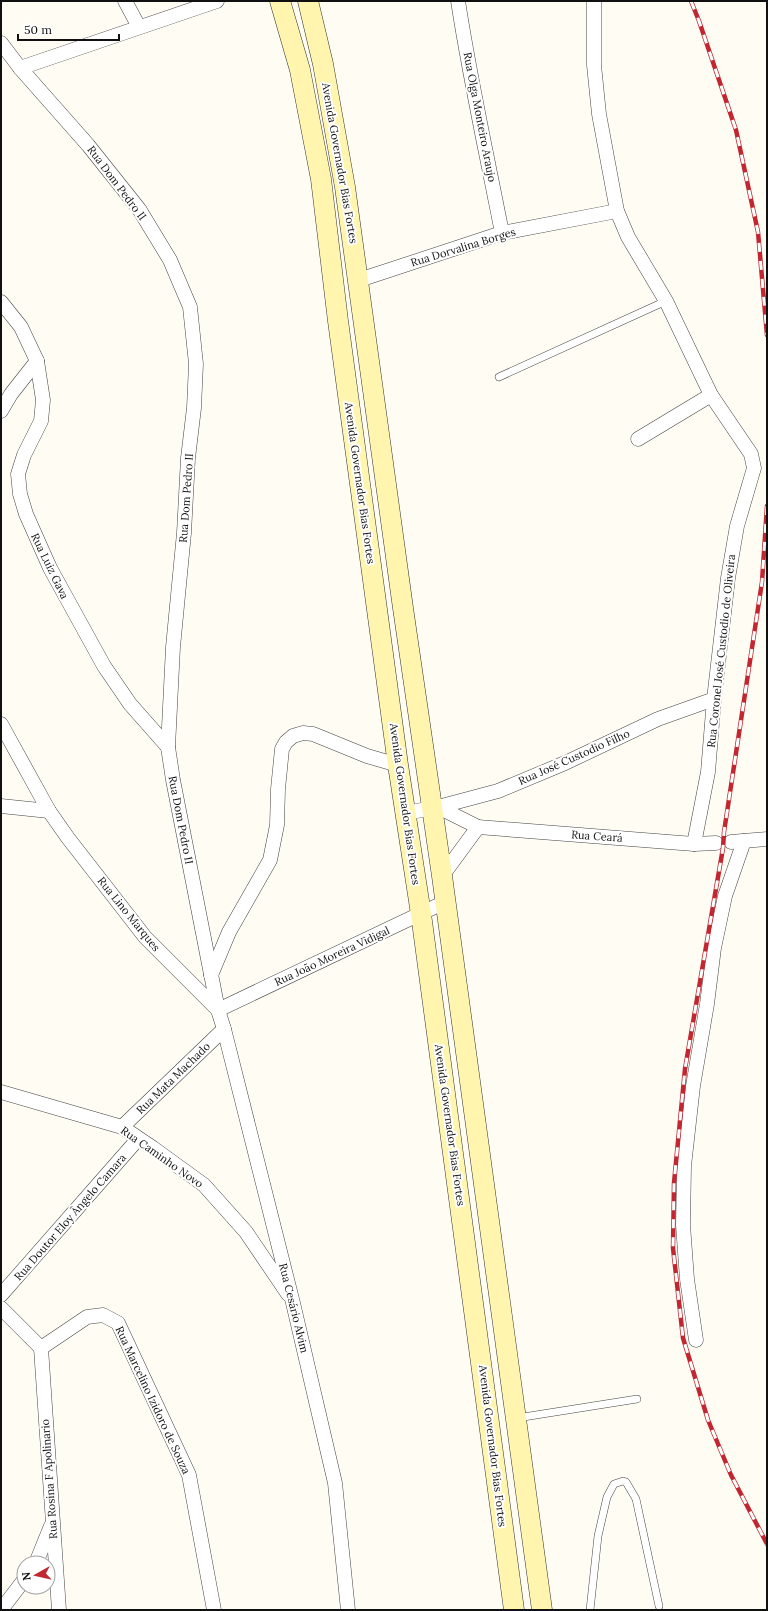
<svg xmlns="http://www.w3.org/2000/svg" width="768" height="1611" viewBox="0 0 768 1611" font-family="Lora,serif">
  <rect width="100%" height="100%" fill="#fffcf3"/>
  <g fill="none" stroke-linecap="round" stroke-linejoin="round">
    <defs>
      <g id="lane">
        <polyline points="499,377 666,301"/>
        <polyline points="517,1418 637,1399"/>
        <polyline points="590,1610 598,1536 607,1497 614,1484 623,1481 626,1482 636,1499 659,1606"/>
      </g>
      <g id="street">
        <polyline points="125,1 139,27"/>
        <path d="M 458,1 C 470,79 487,156 502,233"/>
        <polyline points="594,1 594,65 599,114 617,211 628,237 666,301 711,395 751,454 754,468 737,526 728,578 714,699 708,772 694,844"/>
        <polyline points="1,43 20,68 88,145 139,209 170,260 190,307 196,364 194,408 188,458 184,533 173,647 168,747 173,780 218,1010 224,1029 293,1303 335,1483 348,1610"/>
        <polyline points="20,68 217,1"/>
        <polyline points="359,280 502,233 617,211"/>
        <polyline points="1,302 21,327 37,361 43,400 41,421 24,455 18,474 20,494 26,514 50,568 104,666 130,704 168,747"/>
        <polyline points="1,411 11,394 37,361"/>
        <polyline points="638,439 711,395"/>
        <polyline points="1,724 49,811 68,838 145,937 218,1010"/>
        <polyline points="1,806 49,811"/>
        <polyline points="438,807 478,827 694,844 716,843"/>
        <polyline points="406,813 438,807 498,791 565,763 658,719 714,699"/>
        <polyline points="731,842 767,839"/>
        <polyline points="442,876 478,827"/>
        <polyline points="211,975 229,932 270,860 277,825 278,789 282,749 286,742 293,736 303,733 313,734 367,756 398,765"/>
        <polyline points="218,1010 445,902"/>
        <polyline points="1,1092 122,1127 153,1148 204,1185 246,1232 288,1294"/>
        <polyline points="122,1127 224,1029"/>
        <polyline points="1,1295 138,1139"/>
        <polyline points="1,1308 41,1348"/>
        <polyline points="696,1340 687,1279 683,1225 684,1166 693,1086 707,1004 714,948 725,896 744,841"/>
        <polyline points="41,1348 87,1317 103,1315 118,1323 189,1475 214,1610"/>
        <polyline points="41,1348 59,1610"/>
        <polyline points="36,1563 51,1526"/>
        <polyline points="1,1610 24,1580"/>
      </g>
      <g id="secondary">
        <polyline points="280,1 300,70 321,179 338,321 398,765 421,914 514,1610"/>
        <polyline points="308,1 323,64 345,187 403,608 442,876 542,1610"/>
      </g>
    </defs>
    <use href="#lane" stroke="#434343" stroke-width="8"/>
    <use href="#street" stroke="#434343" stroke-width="15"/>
    <use href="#secondary" stroke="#323232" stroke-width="21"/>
    <use href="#lane" stroke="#fff" stroke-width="7"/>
    <use href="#street" stroke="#fff" stroke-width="14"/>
    <use href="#secondary" stroke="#fff5ae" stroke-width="20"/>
    <defs>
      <g id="rail">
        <polyline points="691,1 699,21 736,130 758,232 767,335"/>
        <polyline points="767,506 762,582 724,832 723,848 685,1069 674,1183 673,1248 683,1338 708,1420 731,1475 767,1544"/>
      </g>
    </defs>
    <use href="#rail" stroke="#c22630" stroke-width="4.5"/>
    <use href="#rail" stroke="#fff" stroke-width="3" stroke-dasharray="9" stroke-linecap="butt"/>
  </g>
  <g text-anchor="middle" stroke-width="4" stroke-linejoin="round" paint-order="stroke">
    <g font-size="11" fill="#101010" stroke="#fff">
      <text transform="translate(480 117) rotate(79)" y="4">Rua Olga Monteiro Araujo</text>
      <text transform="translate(340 163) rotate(80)" y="4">Avenida Governador Bias Fortes</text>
      <text transform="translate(117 183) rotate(53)" y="4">Rua Dom Pedro II</text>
      <text transform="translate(463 247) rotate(-17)" y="4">Rua Dorvalina Borges</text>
      <text transform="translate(360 483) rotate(82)" y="4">Avenida Governador Bias Fortes</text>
      <text transform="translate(186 498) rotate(-86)" y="4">Rua Dom Pedro II</text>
      <text transform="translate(50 566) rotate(64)" y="4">Rua Luiz Gava</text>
      <text transform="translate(721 651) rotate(-84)" y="4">Rua Coronel José Custodio de Oliveira</text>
      <text transform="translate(574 757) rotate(-24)" y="4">Rua José Custodio Filho</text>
      <text transform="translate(405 804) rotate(82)" y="4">Avenida Governador Bias Fortes</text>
      <text transform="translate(181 820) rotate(79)" y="4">Rua Dom Pedro II</text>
      <text transform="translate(597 836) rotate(4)" y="4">Rua Ceará</text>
      <text transform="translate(129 914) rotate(51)" y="4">Rua Lino Marques</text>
      <text transform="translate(332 956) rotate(-25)" y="4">Rua João Moreira Vidigal</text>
      <text transform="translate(173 1078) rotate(-44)" y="4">Rua Mata Machado</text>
      <text transform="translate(450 1125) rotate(82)" y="4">Avenida Governador Bias Fortes</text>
      <text transform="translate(162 1157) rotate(35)" y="4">Rua Caminho Novo</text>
      <text transform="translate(70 1217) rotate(-49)" y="4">Rua Doutor Eloy Ângelo Camara</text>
      <text transform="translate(294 1308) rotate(76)" y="4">Rua Cesário Alvim</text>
      <text transform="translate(153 1400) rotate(65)" y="4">Rua Marcelino Izidoro de Souza</text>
      <text transform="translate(493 1446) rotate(83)" y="4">Avenida Governador Bias Fortes</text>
      <text transform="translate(49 1479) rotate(-94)" y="4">Rua Rosina F Apolinario</text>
    </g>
  </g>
  <rect width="768" height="1611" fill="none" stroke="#101010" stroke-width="4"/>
  <g transform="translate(36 1575) rotate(262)"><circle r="19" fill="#ffffff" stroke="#9f9f9f"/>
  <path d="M0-3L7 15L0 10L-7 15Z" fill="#c22630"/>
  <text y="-6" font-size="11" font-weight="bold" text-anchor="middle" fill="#101010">N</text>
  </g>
  <path d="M18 34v6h101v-6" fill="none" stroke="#101010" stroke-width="2"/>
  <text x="24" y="34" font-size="12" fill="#101010" stroke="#ffffff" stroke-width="3" paint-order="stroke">50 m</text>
</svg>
